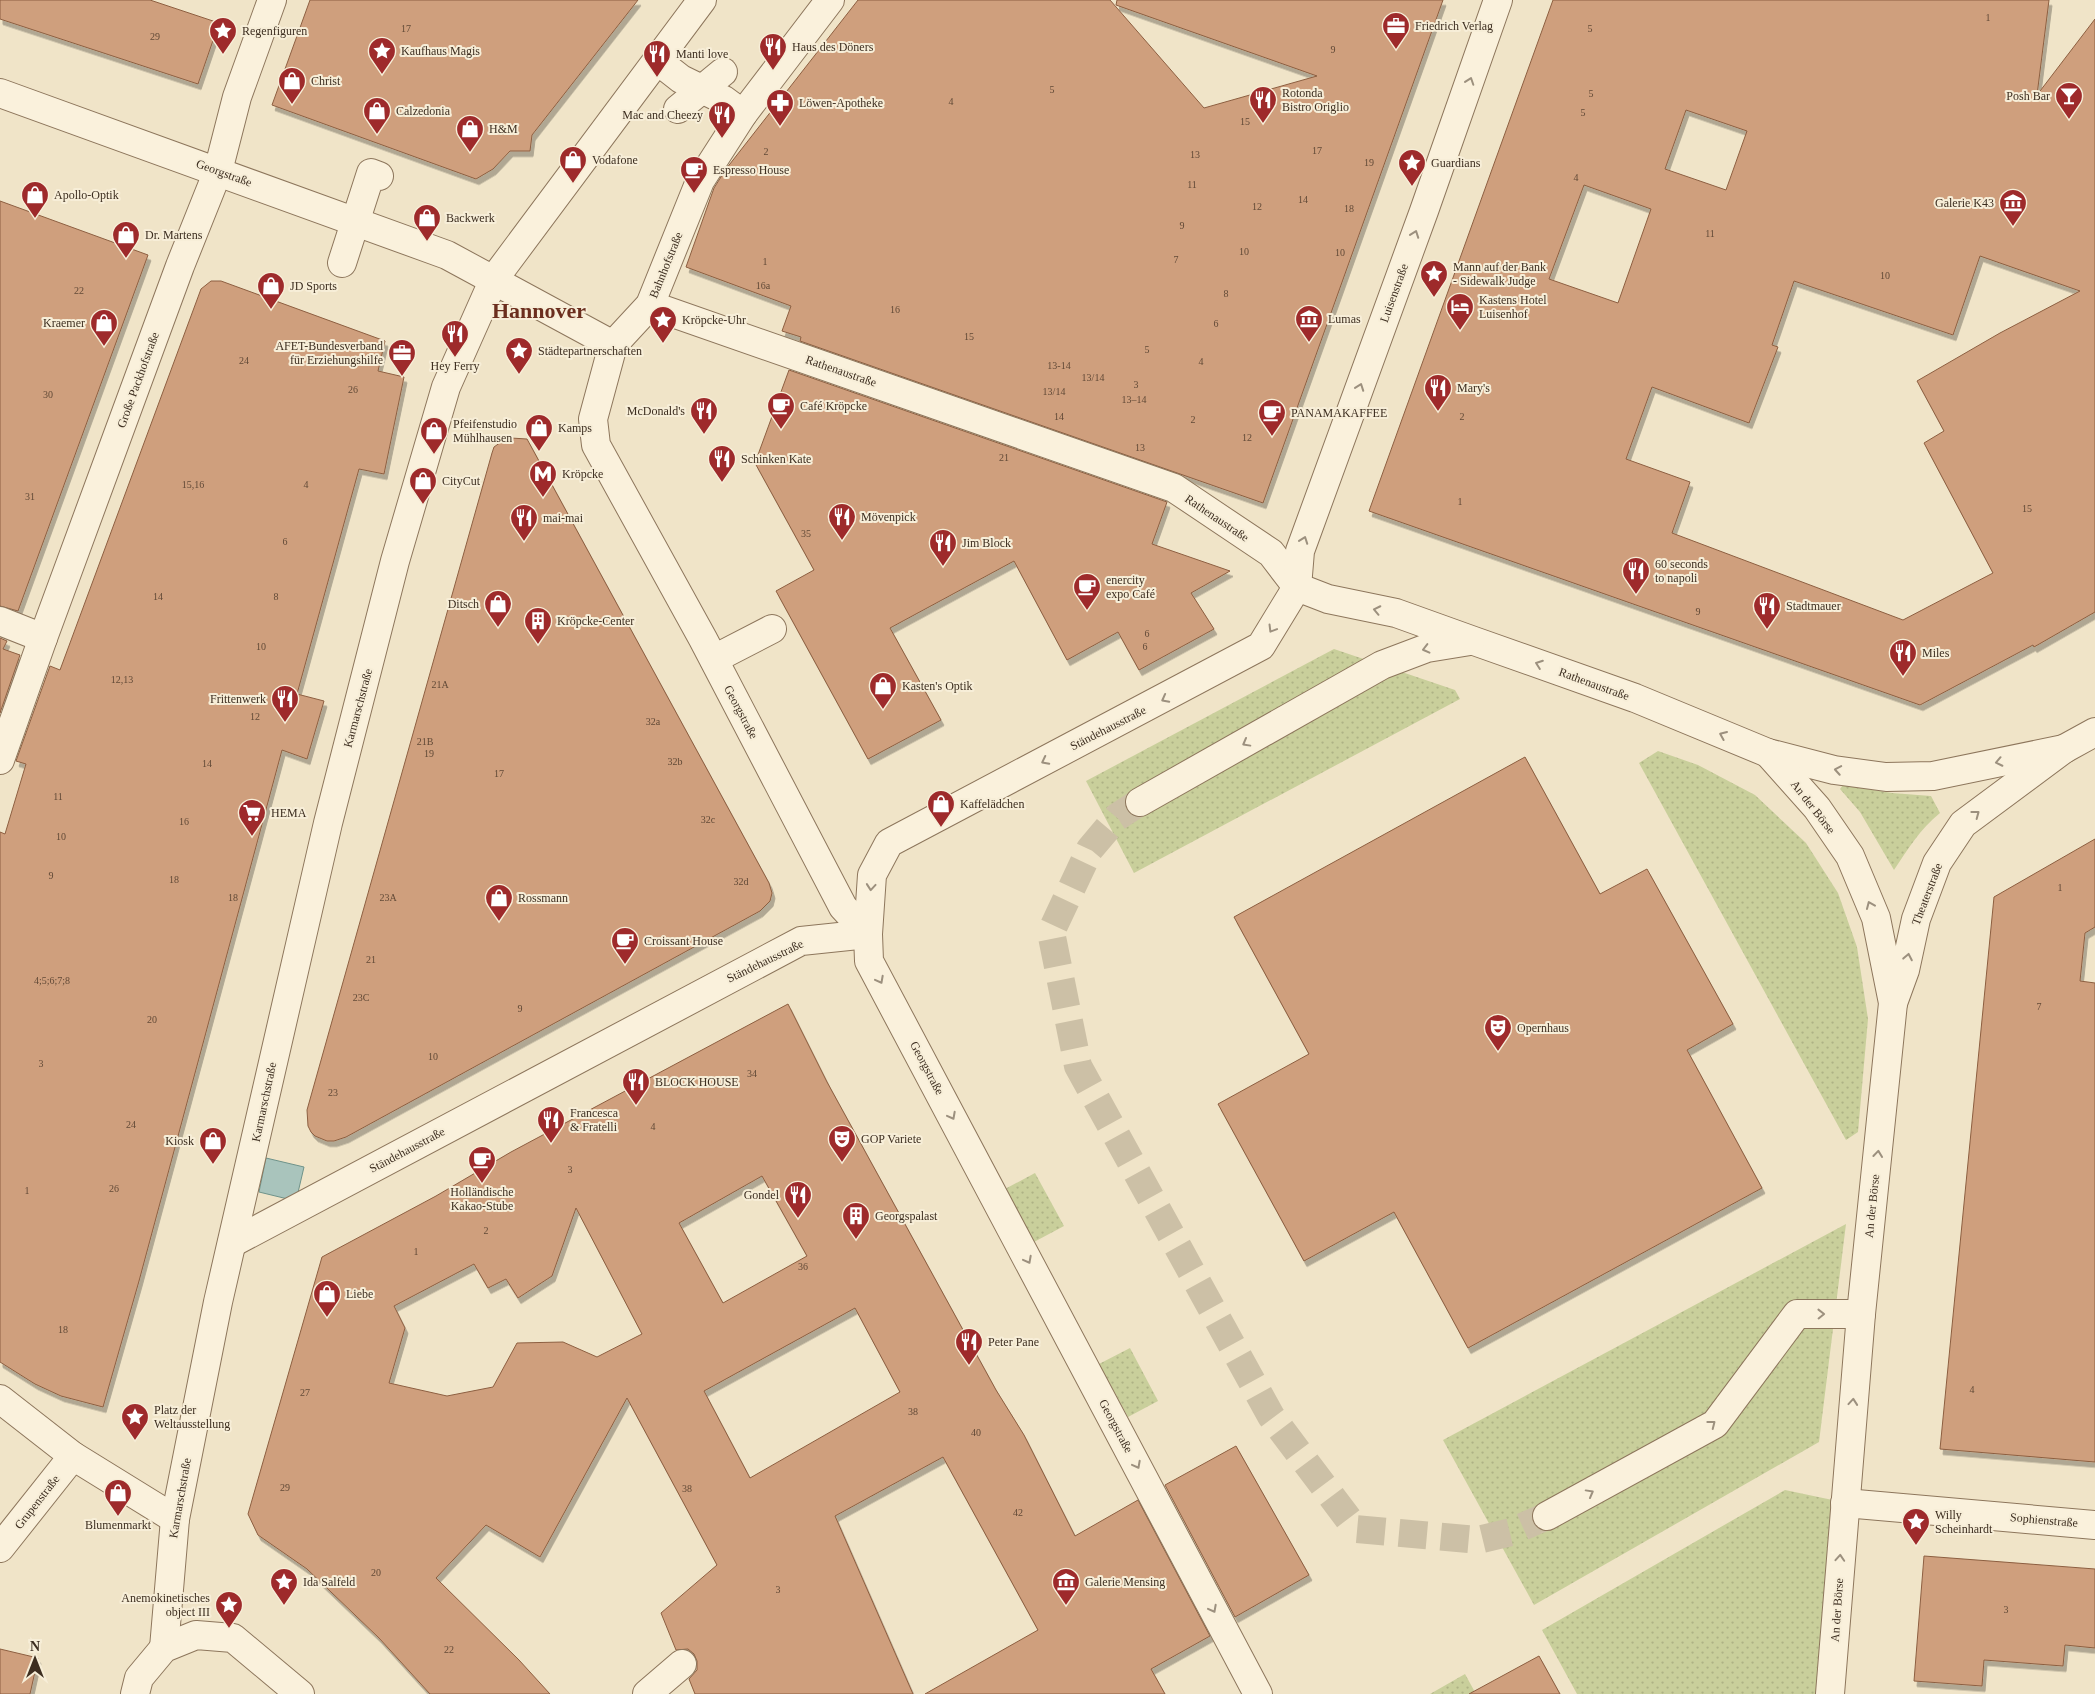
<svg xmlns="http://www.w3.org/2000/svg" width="2095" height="1694" viewBox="0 0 2095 1694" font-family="Georgia,serif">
  <defs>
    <pattern id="grass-dots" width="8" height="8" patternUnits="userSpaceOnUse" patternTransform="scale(1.25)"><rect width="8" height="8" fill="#c9cf9b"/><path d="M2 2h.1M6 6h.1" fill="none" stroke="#aeb285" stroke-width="1.8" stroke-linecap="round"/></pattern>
    <filter id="shadow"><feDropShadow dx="3" dy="5.5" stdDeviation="0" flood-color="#0004"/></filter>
  </defs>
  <rect width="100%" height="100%" fill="#f0e4c8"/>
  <g fill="url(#grass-dots)">
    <polygon points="1334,649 1455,690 1460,699 1134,873 1086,781"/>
    <polygon points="1658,751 1698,765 1755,795 1806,843 1838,893 1857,947 1868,1019 1858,1132 1846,1140 1639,763"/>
    <path d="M 1843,785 L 1892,793 L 1931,796 L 1940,813 C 1920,829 1908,849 1894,870 L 1860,812 L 1840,789 Z"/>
    <polygon points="1035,1173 1064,1226 1034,1242 1005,1189"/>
    <polygon points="1846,1224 1819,1442 1534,1605 1443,1440"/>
    <polygon points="1130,1348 1158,1401 1128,1417 1099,1364"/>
    <polygon points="1785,1490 1842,1502 1827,1694 1577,1694 1542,1630"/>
    <polygon points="1465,1674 1476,1694 1430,1694"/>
  </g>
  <polygon fill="#a9c4bc" stroke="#6f938a" points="266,1158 304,1167 296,1201 259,1192"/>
  <g fill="#cf9f7d" stroke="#8d5f41" fill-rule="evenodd" filter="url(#shadow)">
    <polygon points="0,0 150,0 219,23 198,84 0,19"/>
    <polygon points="310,0 638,0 532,135 530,151 510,151 493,169 476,179 272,105"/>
    <polygon points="858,0 1110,0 1204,108 1317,76 1116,5 1117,0 1443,0 1263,503 800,341 801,337 782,331 791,306 686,267 714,188 726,169"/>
    <path d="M 1553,0 L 2049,0 L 2037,95 L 2095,19 L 2095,612 L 2034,647 L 2033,645 L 1920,705 L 1369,511 ZM 1686,110 L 1747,131 L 1726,190 L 1665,169 ZM 1584,185 L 1651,209 L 1618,303 L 1549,279 ZM 1980,256 L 2080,291 L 2000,333 L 1917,381 L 1944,431 L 1924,443 L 1993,573 L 1903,620 L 1672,533 L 1690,482 L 1626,459 L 1652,387 L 1749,423 L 1778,347 L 1772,345 L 1794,281 L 1953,335 Z"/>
    <polygon points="0,201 148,255 18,611 0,606"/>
    <polygon points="211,281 221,281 385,341 378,371 404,377 384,474 359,469 297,694 324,701 307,759 282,750 139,1281 103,1407 61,1396 35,1384 0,1362 0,832 5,834 26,764 16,761 50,666 60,670 201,289"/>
    <polygon points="789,370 1167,502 1152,544 1230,571 1191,593 1214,629 1139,670 1118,632 1067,660 1014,561 890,628 941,720 868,759 776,591 814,570 755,463"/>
    <polygon points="511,438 527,439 769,883 772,893 770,901 760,911 346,1137 334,1141 327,1141 315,1136 311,1132 308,1126 307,1110 492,453 494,447 501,442"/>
    <polygon points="0,638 7,641 3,649 20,655 0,713"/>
    <polygon points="1525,757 1600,894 1647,869 1733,1024 1687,1050 1762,1188 1468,1348 1394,1212 1304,1261 1218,1104 1309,1054 1234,917"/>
    <polygon points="2095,839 2095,927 2085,933 2080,981 2095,983 2095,1462 1940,1449 1994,897"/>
    <path d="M 788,1004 L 827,1082 L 996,1390 L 1024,1435 L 1075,1536 L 1138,1500 L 1210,1636 L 1151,1669 L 1165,1694 L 925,1694 L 1038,1630 L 943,1457 L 835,1516 L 913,1694 L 695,1694 L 689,1679 L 697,1670 L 697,1661 L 694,1654 L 688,1649 L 676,1650 L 661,1613 L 717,1565 L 627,1398 L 540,1557 L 486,1525 L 436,1578 L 519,1660 L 550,1694 L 430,1694 L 379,1638 L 307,1569 L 258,1535 L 248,1514 L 322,1257 L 436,1196 L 511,1152 ZM 762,1176 L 807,1256 L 723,1303 L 679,1223 ZM 576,1208 L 642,1334 L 597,1357 L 563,1342 L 517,1343 L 493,1387 L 447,1396 L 389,1383 L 405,1328 L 394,1306 L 474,1264 L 488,1288 L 506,1279 L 518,1298 L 552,1276 ZM 855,1308 L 900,1392 L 750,1478 L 704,1391 Z"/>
    <polygon points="1236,1446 1309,1575 1235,1617 1165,1485"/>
    <polygon points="1924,1556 2095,1569 2095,1648 2065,1645 2063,1666 1984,1660 1982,1686 1914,1681"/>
    <polygon points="0,1649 38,1658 30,1694 0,1694"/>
    <polygon points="1539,1656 1560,1694 1469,1694"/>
  </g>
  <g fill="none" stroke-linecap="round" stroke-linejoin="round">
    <polyline stroke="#ccc0a6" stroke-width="28" stroke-dasharray="28 14" stroke-linecap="butt" points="1140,802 1117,817 1090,849 1051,932 1078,1066 1271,1416 1356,1529 1478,1540 1511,1532 1547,1516"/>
    <defs>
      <g id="minor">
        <polyline points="830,0 743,114 700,181 650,305 613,345 593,419 596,445 703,639 843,907 868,934"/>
        <polyline points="658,61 681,79 724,100 743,114"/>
        <polyline points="0,93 447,255 613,345"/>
        <polyline points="678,109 723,72"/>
        <polyline points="342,263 371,173 379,176"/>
        <polyline points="650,305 1174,488 1271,553 1297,587 1328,599 1396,613 1474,641 1635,698 1768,753 1834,770 1886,777 1933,776 2064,749"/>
        <polyline points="0,621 43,638"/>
        <polyline points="714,659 772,629"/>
        <polyline points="1768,753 1817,808 1850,856 1876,918 1893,1003 1861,1314 1830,1694"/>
        <polyline points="0,760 43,638 180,266 218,171 237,97 272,0"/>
        <polyline points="1140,802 1382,665 1427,648 1470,641"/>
        <polyline points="1893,1003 1905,970 1916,919 1937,863 1963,824 2064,749 2095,732"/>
        <polyline points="232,1243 801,941 868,934"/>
        <polyline points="0,1399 73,1456 175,1519"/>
        <polyline points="1845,1503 2095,1525"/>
        <polyline points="1547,1516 1715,1424 1797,1314 1861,1314"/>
        <polyline points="0,1548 73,1456"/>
        <polyline points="164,1648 175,1519 218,1302 328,823 395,561 446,387 494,279 702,0"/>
        <polyline points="135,1694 139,1678 164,1648 196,1635 233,1638 300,1694"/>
        <polyline points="647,1694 682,1664"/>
        <polyline points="1258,1694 869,961 868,934 872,875 889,843 1261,646 1297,587 1300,551 1424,211 1498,0"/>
      </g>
    </defs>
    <use href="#minor" stroke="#8d765c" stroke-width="30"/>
    <use href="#minor" stroke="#faf1dc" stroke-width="28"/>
  </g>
  <defs><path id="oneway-chevron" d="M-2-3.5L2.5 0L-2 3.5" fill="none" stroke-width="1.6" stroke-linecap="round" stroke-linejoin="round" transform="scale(1.25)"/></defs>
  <g stroke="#9c907e">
    <use href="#oneway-chevron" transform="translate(1470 81) rotate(-71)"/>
    <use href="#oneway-chevron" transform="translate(1415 234) rotate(-70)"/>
    <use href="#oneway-chevron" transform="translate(1360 387) rotate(-70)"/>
    <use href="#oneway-chevron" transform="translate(1304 540) rotate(-70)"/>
    <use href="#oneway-chevron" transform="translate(1377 610) rotate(-168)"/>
    <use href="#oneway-chevron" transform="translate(1272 629) rotate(121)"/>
    <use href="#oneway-chevron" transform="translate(1426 649) rotate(166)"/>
    <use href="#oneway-chevron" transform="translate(1539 664) rotate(-160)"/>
    <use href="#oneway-chevron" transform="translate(1165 699) rotate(152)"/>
    <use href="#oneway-chevron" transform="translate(1723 735) rotate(-157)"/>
    <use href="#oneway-chevron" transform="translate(1246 743) rotate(151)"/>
    <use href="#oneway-chevron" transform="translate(1045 761) rotate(153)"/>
    <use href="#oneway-chevron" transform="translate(1999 762) rotate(168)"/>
    <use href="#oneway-chevron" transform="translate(1838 770) rotate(-170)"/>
    <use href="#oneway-chevron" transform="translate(1976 814) rotate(-37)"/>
    <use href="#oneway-chevron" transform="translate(871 887) rotate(95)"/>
    <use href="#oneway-chevron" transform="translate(1870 905) rotate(-113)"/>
    <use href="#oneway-chevron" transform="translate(1908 957) rotate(-79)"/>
    <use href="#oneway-chevron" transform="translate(880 980) rotate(62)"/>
    <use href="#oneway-chevron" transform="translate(952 1116) rotate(62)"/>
    <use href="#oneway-chevron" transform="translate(1878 1154) rotate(-84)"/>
    <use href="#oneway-chevron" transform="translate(1028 1260) rotate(62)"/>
    <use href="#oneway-chevron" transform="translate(1821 1314) rotate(-1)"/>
    <use href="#oneway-chevron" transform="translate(1853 1402) rotate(-85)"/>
    <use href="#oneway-chevron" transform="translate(1712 1424) rotate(-38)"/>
    <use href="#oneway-chevron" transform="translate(1137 1465) rotate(62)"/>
    <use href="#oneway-chevron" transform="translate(1590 1493) rotate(-29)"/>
    <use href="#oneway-chevron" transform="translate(1840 1558) rotate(-86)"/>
    <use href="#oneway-chevron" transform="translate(1213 1609) rotate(62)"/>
  </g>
  <defs>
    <symbol id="office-pin" viewBox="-11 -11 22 30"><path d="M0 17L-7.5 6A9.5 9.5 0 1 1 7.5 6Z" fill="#9e2a2b" stroke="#f7eed8"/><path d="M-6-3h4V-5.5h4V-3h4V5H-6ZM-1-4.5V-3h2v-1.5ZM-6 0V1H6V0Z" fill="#fff"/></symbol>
    <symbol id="sight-pin" viewBox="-11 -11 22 30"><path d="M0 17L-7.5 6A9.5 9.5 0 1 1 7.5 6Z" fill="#9e2a2b" stroke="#f7eed8"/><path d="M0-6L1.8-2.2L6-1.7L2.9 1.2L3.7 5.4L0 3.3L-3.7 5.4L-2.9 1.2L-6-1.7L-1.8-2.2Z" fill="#fff"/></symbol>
    <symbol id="restaurant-pin" viewBox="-11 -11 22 30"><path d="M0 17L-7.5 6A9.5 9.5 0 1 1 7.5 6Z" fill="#9e2a2b" stroke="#f7eed8"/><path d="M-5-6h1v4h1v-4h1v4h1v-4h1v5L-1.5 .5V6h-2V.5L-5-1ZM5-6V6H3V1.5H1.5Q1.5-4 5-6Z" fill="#fff"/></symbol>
    <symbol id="shop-pin" viewBox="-11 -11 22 30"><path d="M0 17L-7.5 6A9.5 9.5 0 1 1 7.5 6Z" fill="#9e2a2b" stroke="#f7eed8"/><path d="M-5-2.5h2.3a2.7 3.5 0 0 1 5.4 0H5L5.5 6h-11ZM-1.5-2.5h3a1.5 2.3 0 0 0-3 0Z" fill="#fff"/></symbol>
    <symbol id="bar-pin" viewBox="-11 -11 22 30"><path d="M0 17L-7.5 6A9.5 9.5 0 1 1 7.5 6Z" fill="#9e2a2b" stroke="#f7eed8"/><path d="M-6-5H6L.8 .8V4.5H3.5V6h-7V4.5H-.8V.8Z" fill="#fff"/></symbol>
    <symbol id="pharmacy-pin" viewBox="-11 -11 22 30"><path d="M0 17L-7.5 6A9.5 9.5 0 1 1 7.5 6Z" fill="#9e2a2b" stroke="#f7eed8"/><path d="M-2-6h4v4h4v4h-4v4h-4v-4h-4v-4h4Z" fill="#fff"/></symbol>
    <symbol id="cafe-pin" viewBox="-11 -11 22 30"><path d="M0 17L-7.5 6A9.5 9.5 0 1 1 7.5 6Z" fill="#9e2a2b" stroke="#f7eed8"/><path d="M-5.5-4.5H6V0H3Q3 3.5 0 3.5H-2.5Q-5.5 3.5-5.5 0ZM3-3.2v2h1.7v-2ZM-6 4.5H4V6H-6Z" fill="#fff"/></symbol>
    <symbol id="museum-pin" viewBox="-11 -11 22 30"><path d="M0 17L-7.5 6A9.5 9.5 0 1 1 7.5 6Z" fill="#9e2a2b" stroke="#f7eed8"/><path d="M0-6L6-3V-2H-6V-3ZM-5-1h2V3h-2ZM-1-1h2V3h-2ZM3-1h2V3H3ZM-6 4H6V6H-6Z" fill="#fff"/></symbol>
    <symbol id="hotel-pin" viewBox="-11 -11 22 30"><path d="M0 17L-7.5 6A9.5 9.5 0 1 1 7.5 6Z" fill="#9e2a2b" stroke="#f7eed8"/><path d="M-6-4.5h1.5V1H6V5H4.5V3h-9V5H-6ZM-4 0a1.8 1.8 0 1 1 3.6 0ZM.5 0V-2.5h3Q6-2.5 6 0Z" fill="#fff"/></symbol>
    <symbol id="metro-pin" viewBox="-11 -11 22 30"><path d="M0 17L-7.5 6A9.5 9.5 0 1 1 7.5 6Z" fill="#9e2a2b" stroke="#f7eed8"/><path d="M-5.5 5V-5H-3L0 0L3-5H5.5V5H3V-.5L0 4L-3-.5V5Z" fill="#fff"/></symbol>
    <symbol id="building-pin" viewBox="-11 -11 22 30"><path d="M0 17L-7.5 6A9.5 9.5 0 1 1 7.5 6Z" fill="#9e2a2b" stroke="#f7eed8"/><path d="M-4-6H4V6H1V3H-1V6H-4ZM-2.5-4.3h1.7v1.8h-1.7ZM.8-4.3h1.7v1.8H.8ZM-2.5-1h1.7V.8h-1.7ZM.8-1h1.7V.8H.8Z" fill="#fff"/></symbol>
    <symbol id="supermarket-pin" viewBox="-11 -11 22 30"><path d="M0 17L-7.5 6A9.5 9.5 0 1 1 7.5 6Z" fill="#9e2a2b" stroke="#f7eed8"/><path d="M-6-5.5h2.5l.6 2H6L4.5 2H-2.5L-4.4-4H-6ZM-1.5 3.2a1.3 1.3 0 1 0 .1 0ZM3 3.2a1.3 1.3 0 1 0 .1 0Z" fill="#fff"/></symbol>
    <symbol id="theatre-pin" viewBox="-11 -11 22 30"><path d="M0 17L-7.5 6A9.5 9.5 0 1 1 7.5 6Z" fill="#9e2a2b" stroke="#f7eed8"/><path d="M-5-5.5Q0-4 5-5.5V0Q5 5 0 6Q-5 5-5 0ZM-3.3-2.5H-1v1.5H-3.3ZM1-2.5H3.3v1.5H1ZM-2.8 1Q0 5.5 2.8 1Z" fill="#fff"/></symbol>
  </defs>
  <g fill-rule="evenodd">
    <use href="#office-pin" x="1380" y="10" width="32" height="43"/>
    <use href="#sight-pin" x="207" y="15" width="32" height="43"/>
    <use href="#restaurant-pin" x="757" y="31" width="32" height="43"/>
    <use href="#sight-pin" x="366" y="35" width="32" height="43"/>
    <use href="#restaurant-pin" x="641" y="38" width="32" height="43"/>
    <use href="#shop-pin" x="276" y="65" width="32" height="43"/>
    <use href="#bar-pin" x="2053" y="80" width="32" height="43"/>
    <use href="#restaurant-pin" x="1247" y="84" width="32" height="43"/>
    <use href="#pharmacy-pin" x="764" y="87" width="32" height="43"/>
    <use href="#shop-pin" x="361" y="95" width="32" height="43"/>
    <use href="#restaurant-pin" x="706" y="99" width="32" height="43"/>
    <use href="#shop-pin" x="454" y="113" width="32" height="43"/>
    <use href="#shop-pin" x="557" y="144" width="32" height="43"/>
    <use href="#sight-pin" x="1396" y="147" width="32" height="43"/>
    <use href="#cafe-pin" x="678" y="154" width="32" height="43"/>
    <use href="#shop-pin" x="19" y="179" width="32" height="43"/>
    <use href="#museum-pin" x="1997" y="187" width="32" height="43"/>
    <use href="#shop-pin" x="411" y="202" width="32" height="43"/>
    <use href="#shop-pin" x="110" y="219" width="32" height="43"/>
    <use href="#sight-pin" x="1418" y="258" width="32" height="43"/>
    <use href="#shop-pin" x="255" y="270" width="32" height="43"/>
    <use href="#hotel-pin" x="1444" y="291" width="32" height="43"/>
    <use href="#museum-pin" x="1293" y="303" width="32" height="43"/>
    <use href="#sight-pin" x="647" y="304" width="32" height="43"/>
    <use href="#shop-pin" x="88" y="307" width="32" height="43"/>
    <use href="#restaurant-pin" x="439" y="318" width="32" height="43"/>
    <use href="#sight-pin" x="503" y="335" width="32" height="43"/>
    <use href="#office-pin" x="386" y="337" width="32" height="43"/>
    <use href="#restaurant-pin" x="1422" y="372" width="32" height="43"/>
    <use href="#cafe-pin" x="765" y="390" width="32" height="43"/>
    <use href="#restaurant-pin" x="688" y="395" width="32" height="43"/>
    <use href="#cafe-pin" x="1256" y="397" width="32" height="43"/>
    <use href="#shop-pin" x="523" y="412" width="32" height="43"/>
    <use href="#shop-pin" x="418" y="415" width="32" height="43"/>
    <use href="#restaurant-pin" x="706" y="443" width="32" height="43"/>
    <use href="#metro-pin" x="527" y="458" width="32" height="43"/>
    <use href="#shop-pin" x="407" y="465" width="32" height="43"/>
    <use href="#restaurant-pin" x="826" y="501" width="32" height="43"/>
    <use href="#restaurant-pin" x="508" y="502" width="32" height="43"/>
    <use href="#restaurant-pin" x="927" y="527" width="32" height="43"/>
    <use href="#restaurant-pin" x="1620" y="555" width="32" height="43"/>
    <use href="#cafe-pin" x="1071" y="571" width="32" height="43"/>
    <use href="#shop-pin" x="482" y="588" width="32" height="43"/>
    <use href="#restaurant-pin" x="1751" y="590" width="32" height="43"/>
    <use href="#building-pin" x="522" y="605" width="32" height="43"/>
    <use href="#restaurant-pin" x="1887" y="637" width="32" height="43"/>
    <use href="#shop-pin" x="867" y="670" width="32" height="43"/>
    <use href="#restaurant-pin" x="269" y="683" width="32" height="43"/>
    <use href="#shop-pin" x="925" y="788" width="32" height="43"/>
    <use href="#supermarket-pin" x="236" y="797" width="32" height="43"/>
    <use href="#shop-pin" x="483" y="882" width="32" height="43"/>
    <use href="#cafe-pin" x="609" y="925" width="32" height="43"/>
    <use href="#theatre-pin" x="1482" y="1012" width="32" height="43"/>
    <use href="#restaurant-pin" x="620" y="1066" width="32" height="43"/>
    <use href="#restaurant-pin" x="535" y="1104" width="32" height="43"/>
    <use href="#theatre-pin" x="826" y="1123" width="32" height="43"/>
    <use href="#shop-pin" x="197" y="1125" width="32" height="43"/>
    <use href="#cafe-pin" x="466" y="1144" width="32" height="43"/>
    <use href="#restaurant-pin" x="782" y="1179" width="32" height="43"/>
    <use href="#building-pin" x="840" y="1200" width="32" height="43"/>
    <use href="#shop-pin" x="311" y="1278" width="32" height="43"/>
    <use href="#restaurant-pin" x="953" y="1326" width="32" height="43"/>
    <use href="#sight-pin" x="119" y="1401" width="32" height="43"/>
    <use href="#shop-pin" x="102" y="1477" width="32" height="43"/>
    <use href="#sight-pin" x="1900" y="1506" width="32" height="43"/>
    <use href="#sight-pin" x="268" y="1566" width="32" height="43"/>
    <use href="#museum-pin" x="1050" y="1566" width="32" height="43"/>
    <use href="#sight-pin" x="213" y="1589" width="32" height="43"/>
  </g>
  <g text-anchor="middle" stroke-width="4" stroke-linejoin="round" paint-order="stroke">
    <g font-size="10" fill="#624a37">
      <text x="1988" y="21">1</text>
      <text x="406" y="32">17</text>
      <text x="1590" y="32">5</text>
      <text x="155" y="40">29</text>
      <text x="1333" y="53">9</text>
      <text x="1052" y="93">5</text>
      <text x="1591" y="97">5</text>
      <text x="951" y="105">4</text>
      <text x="1583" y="116">5</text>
      <text x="1245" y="125">15</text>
      <text x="1317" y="154">17</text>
      <text x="766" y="155">2</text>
      <text x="1195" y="158">13</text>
      <text x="1369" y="166">19</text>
      <text x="1576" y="181">4</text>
      <text x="1192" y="188">11</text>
      <text x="1303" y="203">14</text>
      <text x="1257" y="210">12</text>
      <text x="1349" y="212">18</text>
      <text x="1182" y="229">9</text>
      <text x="1710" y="237">11</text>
      <text x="1244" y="255">10</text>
      <text x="1340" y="256">10</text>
      <text x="1176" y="263">7</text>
      <text x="765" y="265">1</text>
      <text x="1885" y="279">10</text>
      <text x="763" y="289">16a</text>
      <text x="79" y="294">22</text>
      <text x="1226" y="297">8</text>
      <text x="895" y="313">16</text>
      <text x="1216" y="327">6</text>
      <text x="969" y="340">15</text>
      <text x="1147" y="353">5</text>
      <text x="244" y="364">24</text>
      <text x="1201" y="365">4</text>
      <text x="1059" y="369">13-14</text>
      <text x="1093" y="381">13/14</text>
      <text x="1136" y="388">3</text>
      <text x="353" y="393">26</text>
      <text x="1054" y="395">13/14</text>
      <text x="48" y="398">30</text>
      <text x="1134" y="403">13–14</text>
      <text x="1059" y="420">14</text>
      <text x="1462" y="420">2</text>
      <text x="1193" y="423">2</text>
      <text x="1247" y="441">12</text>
      <text x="1140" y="451">13</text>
      <text x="1004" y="461">21</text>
      <text x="193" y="488">15,16</text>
      <text x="306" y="488">4</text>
      <text x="30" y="500">31</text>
      <text x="1460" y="505">1</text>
      <text x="2027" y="512">15</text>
      <text x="806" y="537">35</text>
      <text x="285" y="545">6</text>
      <text x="158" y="600">14</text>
      <text x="276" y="600">8</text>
      <text x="1698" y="615">9</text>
      <text x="1147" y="637">6</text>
      <text x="261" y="650">10</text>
      <text x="1145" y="650">6</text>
      <text x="122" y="683">12,13</text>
      <text x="440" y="688">21A</text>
      <text x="255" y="720">12</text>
      <text x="653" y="725">32a</text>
      <text x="425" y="745">21B</text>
      <text x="429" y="757">19</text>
      <text x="675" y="765">32b</text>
      <text x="207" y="767">14</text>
      <text x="499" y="777">17</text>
      <text x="58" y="800">11</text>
      <text x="708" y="823">32c</text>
      <text x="184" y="825">16</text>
      <text x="61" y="840">10</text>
      <text x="51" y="879">9</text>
      <text x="174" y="883">18</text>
      <text x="741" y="885">32d</text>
      <text x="2060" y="891">1</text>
      <text x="233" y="901">18</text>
      <text x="388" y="901">23A</text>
      <text x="371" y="963">21</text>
      <text x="52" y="984">4;5;6;7;8</text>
      <text x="361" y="1001">23C</text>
      <text x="2039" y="1010">7</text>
      <text x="520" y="1012">9</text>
      <text x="152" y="1023">20</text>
      <text x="433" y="1060">10</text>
      <text x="41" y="1067">3</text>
      <text x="752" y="1077">34</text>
      <text x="333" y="1096">23</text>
      <text x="131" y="1128">24</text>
      <text x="653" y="1130">4</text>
      <text x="570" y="1173">3</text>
      <text x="114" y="1192">26</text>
      <text x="27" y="1194">1</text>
      <text x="486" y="1234">2</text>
      <text x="416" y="1255">1</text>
      <text x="803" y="1270">36</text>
      <text x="63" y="1333">18</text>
      <text x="1972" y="1393">4</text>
      <text x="305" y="1396">27</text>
      <text x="913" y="1415">38</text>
      <text x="976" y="1436">40</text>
      <text x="285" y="1491">29</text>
      <text x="687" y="1492">38</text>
      <text x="1018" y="1516">42</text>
      <text x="376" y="1576">20</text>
      <text x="778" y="1593">3</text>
      <text x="2006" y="1613">3</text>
      <text x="449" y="1653">22</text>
    </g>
    <g font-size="12" fill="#3d2e20" stroke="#f7eed8" text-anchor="start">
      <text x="1415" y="30">Friedrich Verlag</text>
      <text x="242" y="35">Regenfiguren</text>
      <text x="792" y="51">Haus des Döners</text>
      <text x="401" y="55">Kaufhaus Magis</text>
      <text x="676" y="58">Manti love</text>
      <text x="311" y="85">Christ</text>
      <text x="1282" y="97">Rotonda<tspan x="1282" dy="14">Bistro Origlio</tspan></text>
      <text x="2050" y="100" text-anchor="end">Posh Bar</text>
      <text x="799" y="107">Löwen-Apotheke</text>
      <text x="396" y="115">Calzedonia</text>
      <text x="703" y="119" text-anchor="end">Mac and Cheezy</text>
      <text x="489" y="133">H&amp;M</text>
      <text x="592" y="164">Vodafone</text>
      <text x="1431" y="167">Guardians</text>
      <text x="713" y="174">Espresso House</text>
      <text x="54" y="199">Apollo-Optik</text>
      <text x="1994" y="207" text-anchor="end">Galerie K43</text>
      <text x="446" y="222">Backwerk</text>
      <text x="145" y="239">Dr. Martens</text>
      <text x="1453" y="271">Mann auf der Bank<tspan x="1453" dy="14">- Sidewalk Judge</tspan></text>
      <text x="290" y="290">JD Sports</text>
      <text x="1479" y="304">Kastens Hotel<tspan x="1479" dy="14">Luisenhof</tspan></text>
      <text x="1328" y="323">Lumas</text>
      <text x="682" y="324">Kröpcke-Uhr</text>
      <text x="85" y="327" text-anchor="end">Kraemer</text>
      <text x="383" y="350" text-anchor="end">AFET-Bundesverband<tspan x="383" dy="14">für Erziehungshilfe</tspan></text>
      <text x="538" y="355">Städtepartnerschaften</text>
      <text x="455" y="370" text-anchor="middle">Hey Ferry</text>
      <text x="1457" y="392">Mary's</text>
      <text x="800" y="410">Café Kröpcke</text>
      <text x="685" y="415" text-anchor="end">McDonald's</text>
      <text x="1291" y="417">PANAMAKAFFEE</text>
      <text x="453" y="428">Pfeifenstudio<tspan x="453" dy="14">Mühlhausen</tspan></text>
      <text x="558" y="432">Kamps</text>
      <text x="741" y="463">Schinken Kate</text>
      <text x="562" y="478">Kröpcke</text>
      <text x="442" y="485">CityCut</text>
      <text x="861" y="521">Mövenpick</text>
      <text x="543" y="522">mai-mai</text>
      <text x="962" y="547">Jim Block</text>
      <text x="1655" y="568">60 seconds<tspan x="1655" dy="14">to napoli</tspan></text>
      <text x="1106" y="584">enercity<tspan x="1106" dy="14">expo Café</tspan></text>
      <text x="479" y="608" text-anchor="end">Ditsch</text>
      <text x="1786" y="610">Stadtmauer</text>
      <text x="557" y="625">Kröpcke-Center</text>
      <text x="1922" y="657">Miles</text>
      <text x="902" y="690">Kasten's Optik</text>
      <text x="266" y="703" text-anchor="end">Frittenwerk</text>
      <text x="960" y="808">Kaffelädchen</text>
      <text x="271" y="817">HEMA</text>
      <text x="518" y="902">Rossmann</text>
      <text x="644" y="945">Croissant House</text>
      <text x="1517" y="1032">Opernhaus</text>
      <text x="655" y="1086">BLOCK HOUSE</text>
      <text x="570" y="1117">Francesca<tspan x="570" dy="14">&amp; Fratelli</tspan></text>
      <text x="861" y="1143">GOP Variete</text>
      <text x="194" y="1145" text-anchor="end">Kiosk</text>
      <text x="482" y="1196" text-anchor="middle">Holländische<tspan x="482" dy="14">Kakao-Stube</tspan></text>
      <text x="779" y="1199" text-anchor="end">Gondel</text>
      <text x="875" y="1220">Georgspalast</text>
      <text x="346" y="1298">Liebe</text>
      <text x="988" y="1346">Peter Pane</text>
      <text x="154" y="1414">Platz der<tspan x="154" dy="14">Weltausstellung</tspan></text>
      <text x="1935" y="1519">Willy<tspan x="1935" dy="14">Scheinhardt</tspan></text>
      <text x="118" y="1529" text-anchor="middle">Blumenmarkt</text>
      <text x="303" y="1586">Ida Salfeld</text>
      <text x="1085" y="1586">Galerie Mensing</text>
      <text x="210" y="1602" text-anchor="end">Anemokinetisches<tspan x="210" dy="14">object III</tspan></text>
    </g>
    <g font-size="12" fill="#3d2e20" stroke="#f7eed8">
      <text transform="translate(224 173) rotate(20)" y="4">Georgstraße</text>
      <text transform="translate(666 265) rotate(-68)" y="4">Bahnhofstraße</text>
      <text transform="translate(1394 293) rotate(-70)" y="4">Luisenstraße</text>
      <text transform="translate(841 371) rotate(19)" y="4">Rathenaustraße</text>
      <text transform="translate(138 380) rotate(-70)" y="4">Große Packhofstraße</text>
      <text transform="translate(1217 518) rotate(34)" y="4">Rathenaustraße</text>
      <text transform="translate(1594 684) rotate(20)" y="4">Rathenaustraße</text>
      <text transform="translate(358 708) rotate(-75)" y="4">Karmarschstraße</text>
      <text transform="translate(741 712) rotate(62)" y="4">Georgstraße</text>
      <text transform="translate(1108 728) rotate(-27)" y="4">Ständehausstraße</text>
      <text transform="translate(1813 807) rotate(52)" y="4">An der Börse</text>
      <text transform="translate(1927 894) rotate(-69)" y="4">Theaterstraße</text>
      <text transform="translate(765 961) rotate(-26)" y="4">Ständehausstraße</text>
      <text transform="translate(927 1068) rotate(62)" y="4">Georgstraße</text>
      <text transform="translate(264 1102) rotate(-78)" y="4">Karmarschstraße</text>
      <text transform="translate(407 1150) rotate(-28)" y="4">Ständehausstraße</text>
      <text transform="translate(1872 1206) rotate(-84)" y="4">An der Börse</text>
      <text transform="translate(1116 1426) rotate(62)" y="4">Georgstraße</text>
      <text transform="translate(180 1498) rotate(-80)" y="4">Karmarschstraße</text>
      <text transform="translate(37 1502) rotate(-52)" y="4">Grupenstraße</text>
      <text transform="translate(2044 1520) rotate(5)" y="4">Sophienstraße</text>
      <text transform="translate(1837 1610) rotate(-86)" y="4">An der Börse</text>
    </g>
    <g font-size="22" font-weight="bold" fill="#6b2e1e" stroke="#f7eed8">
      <text x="539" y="318">Hannover</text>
    </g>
  </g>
  <g transform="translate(35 1659)" stroke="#f7eed8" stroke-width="4" paint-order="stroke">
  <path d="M0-4L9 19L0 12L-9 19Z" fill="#3d2e20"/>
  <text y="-8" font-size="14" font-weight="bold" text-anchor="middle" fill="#3d2e20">N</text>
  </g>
</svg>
